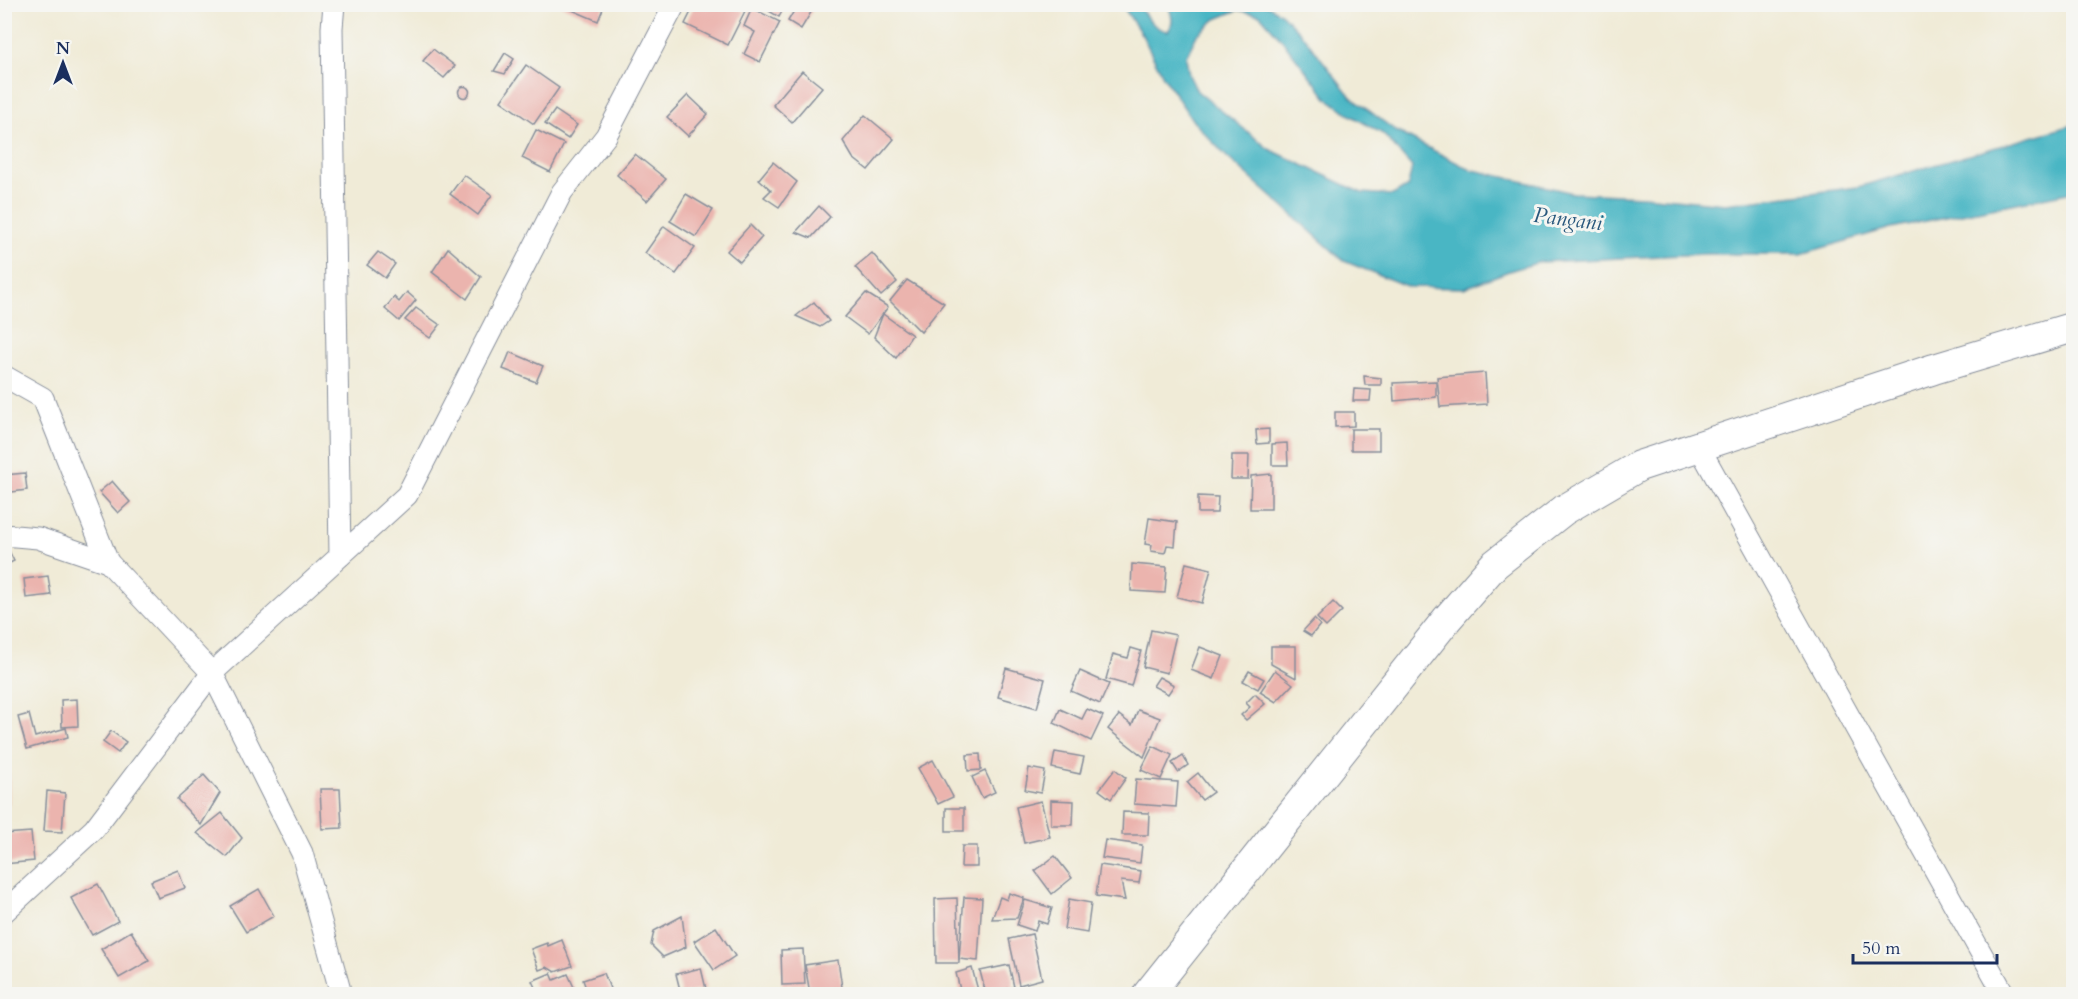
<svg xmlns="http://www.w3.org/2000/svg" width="2078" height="999" viewBox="0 0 2078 999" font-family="Cardo,serif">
  <rect width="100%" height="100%" fill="#f6f6f2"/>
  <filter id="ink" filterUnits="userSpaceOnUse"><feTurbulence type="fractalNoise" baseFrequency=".0167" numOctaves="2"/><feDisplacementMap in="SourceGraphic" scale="12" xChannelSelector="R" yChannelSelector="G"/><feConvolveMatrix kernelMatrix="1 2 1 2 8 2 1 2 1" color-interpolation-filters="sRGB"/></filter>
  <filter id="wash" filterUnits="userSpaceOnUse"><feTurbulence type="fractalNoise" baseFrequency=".008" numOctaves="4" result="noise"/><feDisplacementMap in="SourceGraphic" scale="24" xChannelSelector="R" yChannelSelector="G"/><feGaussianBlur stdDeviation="1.35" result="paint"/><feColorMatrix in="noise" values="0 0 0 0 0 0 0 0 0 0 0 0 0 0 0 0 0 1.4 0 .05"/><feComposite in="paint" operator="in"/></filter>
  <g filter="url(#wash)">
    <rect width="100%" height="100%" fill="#f0ebd7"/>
    <path fill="#49b6c4" stroke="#327291" stroke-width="1.5" fill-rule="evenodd" d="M 1122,5 L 1138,5 C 1146,16 1153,29 1168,31 C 1175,23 1171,13 1168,5 L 1267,5 L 1282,14 L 1305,38 L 1351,97 L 1396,131 L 1469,169 L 1573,193 L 1643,196 L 1725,204 L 1858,187 L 2073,125 L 2073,192 L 1891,228 L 1801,254 L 1703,254 L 1540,262 L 1509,271 L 1464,288 L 1409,287 L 1344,261 L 1227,157 L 1193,121 L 1163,76 L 1142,35 ZM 1238,10 L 1260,15 L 1282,40 L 1327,98 L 1352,116 L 1383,134 L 1412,167 L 1408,186 L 1393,195 L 1362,193 L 1269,149 L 1197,91 L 1189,75 L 1186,57 L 1197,35 L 1216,19 Z"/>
    <g id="blocks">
      <g fill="#ebb4ae">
        <polygon points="558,4 601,4 604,6 598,21"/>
        <polygon points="695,4 734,4 733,7 745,11 728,45 685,24"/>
        <polygon points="773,4 786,4 779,17 769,11"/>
        <polygon points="798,4 816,4 801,29 788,21"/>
        <polygon points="752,8 780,22 760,62 744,54 755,32 744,26"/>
        <polygon points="433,49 455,66 444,78 423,61"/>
        <polygon points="505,53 514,59 505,74 494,71"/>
        <polygon points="526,65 559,88 534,124 501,101"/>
        <polygon points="802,71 822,87 792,122 773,105"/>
        <circle cx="464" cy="92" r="5.5"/>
        <polygon points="688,95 708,114 688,136 667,117"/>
        <polygon points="555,110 577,125 568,139 545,124"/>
        <polygon points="865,115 894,139 868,170 853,158 843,141"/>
        <polygon points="536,130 564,144 550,172 522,158"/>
        <polygon points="635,154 666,179 647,201 617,175"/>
        <polygon points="773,162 797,182 779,207 764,197 771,190 759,179"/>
        <polygon points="464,175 492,195 478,215 450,194"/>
        <polygon points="686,194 713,210 696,237 670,221"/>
        <polygon points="819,206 830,217 811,238 796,232"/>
        <polygon points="750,225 762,237 740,262 727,251"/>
        <polygon points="664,226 695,248 676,274 645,253"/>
        <polygon points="448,248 481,277 467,299 432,272"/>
        <polygon points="378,252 395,264 385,278 367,265"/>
        <polygon points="872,253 897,282 881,296 855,267"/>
        <polygon points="907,280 944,303 921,332 890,301"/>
        <polygon points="407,292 416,300 399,321 385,309 394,297 399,302"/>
        <polygon points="866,293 888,307 868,334 845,317"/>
        <polygon points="814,302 829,321 820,327 796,316"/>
        <polygon points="416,308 440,325 430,338 405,320"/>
        <polygon points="883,314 912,335 896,358 874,337"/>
        <polygon points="510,352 543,366 536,382 503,369"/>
        <polygon points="1485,373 1487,404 1440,407 1437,377"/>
        <polygon points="1364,376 1381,378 1381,385 1365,385"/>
        <polygon points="1436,381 1436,397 1394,401 1393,383"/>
        <polygon points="1354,389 1371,390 1370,401 1353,401"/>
        <polygon points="1335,412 1354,412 1354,426 1335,427"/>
        <polygon points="1269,429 1269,443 1257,444 1256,430"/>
        <rect x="1351" y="429" width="28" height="21"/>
        <polygon points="1287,443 1288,465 1272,465 1272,444"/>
        <polygon points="1232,455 1249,455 1248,479 1231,479"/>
        <polygon points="25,473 27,490 4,493 4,475"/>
        <polygon points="1271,474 1271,509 1250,509 1251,476"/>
        <polygon points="112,481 130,502 118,513 99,492"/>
        <polygon points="1198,496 1218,497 1217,513 1198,513"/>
        <polygon points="1149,518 1177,522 1175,546 1167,545 1165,553 1151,551 1152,545 1145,544"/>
        <polygon points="4,541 14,561 4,566"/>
        <polygon points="1186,563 1211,569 1202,603 1177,597"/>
        <polygon points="1132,564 1167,567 1165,593 1131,591"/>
        <polygon points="48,576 51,595 26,598 24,579"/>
        <polygon points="1333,602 1342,611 1326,627 1317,618"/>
        <polygon points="1314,619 1320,625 1311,636 1303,631"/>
        <polygon points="1151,630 1176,635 1167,673 1143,667"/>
        <polygon points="1271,646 1296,646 1296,678 1271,664"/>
        <polygon points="1200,647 1223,656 1214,679 1191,670"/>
        <polygon points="1131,648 1141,651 1131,686 1106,679 1113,654 1128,658"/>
        <polygon points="1006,668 1045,679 1037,708 998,697"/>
        <polygon points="1275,670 1293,684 1276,702 1260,692"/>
        <polygon points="1080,671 1109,684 1100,704 1071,691"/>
        <polygon points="1249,671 1264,679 1258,689 1243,681"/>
        <polygon points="1159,677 1174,685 1168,694 1153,686"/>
        <polygon points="1255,694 1265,704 1246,720 1241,715 1250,707 1246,703"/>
        <polygon points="77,699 78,726 62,727 61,700"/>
        <polygon points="1060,709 1082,719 1087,709 1103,716 1091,741 1054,723"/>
        <polygon points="1138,710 1160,718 1144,757 1108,729 1119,715 1132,725"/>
        <polygon points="29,714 35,737 66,728 68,737 27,749 18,717"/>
        <polygon points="111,731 126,742 118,753 103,742"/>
        <polygon points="1153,746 1172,755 1161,779 1141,770"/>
        <polygon points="1055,752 1084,757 1080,774 1052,768"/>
        <polygon points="980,754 981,770 968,771 967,755"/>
        <polygon points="1183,756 1188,765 1178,772 1172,763"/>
        <polygon points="933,760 953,797 938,804 918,768"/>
        <polygon points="1029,768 1045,771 1041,793 1025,790"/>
        <polygon points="1115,769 1126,778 1111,799 1099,790"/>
        <rect x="4" y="771" width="5" height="34"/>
        <polygon points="985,771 995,792 982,798 972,777"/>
        <polygon points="1198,773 1213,792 1202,800 1187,782"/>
        <polygon points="204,775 220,793 201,825 177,799"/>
        <polygon points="1136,779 1178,782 1176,807 1134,804"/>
        <polygon points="320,789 340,789 342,828 322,829"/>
        <polygon points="47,791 65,793 62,832 44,831"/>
        <polygon points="1051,800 1074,801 1073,825 1051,825"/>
        <polygon points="1041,801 1050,837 1024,843 1016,807"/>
        <rect x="946" y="808" width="18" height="23"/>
        <polygon points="1123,812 1149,813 1148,835 1122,835"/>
        <polygon points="222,813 242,838 227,857 197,833"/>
        <polygon points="31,832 34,861 4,864 4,834"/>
        <polygon points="1105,840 1142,845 1140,863 1102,858"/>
        <polygon points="962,846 977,846 977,867 961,867"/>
        <polygon points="1055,856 1072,878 1052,894 1035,871"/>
        <polygon points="1100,865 1141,871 1139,883 1121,881 1125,900 1096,896"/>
        <polygon points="178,870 185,888 158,898 151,881"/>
        <polygon points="98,884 118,921 92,935 71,898"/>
        <polygon points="259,889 274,916 246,932 230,906"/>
        <polygon points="1009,893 1024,898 1017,918 992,919 1000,897 1007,900"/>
        <polygon points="964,897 982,898 978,961 959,959"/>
        <polygon points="957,898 959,963 936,963 935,899"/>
        <polygon points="1069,899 1091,903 1087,933 1064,929"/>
        <polygon points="1025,900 1052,908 1047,924 1038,921 1035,931 1017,925"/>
        <polygon points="682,916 686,947 663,957 651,945 654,931"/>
        <polygon points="716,927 735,956 714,970 694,941"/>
        <polygon points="131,931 149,961 119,978 101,949"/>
        <polygon points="1032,934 1042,979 1019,985 1009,939"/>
        <polygon points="562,940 572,966 555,972 547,967 539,970 531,949 547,943 548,946"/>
        <polygon points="803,949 805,984 782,985 781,950"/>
        <polygon points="838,960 843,994 810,994 805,965"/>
        <polygon points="1009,965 1014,987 986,994 980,971"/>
        <polygon points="701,968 706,989 681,994 676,974"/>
        <polygon points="972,968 979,994 961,994 956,973"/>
        <polygon points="551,973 554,980 568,974 577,994 538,994 532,981"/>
        <polygon points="604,973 612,994 588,994 583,980"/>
      </g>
    </g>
  </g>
  <g filter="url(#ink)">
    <use href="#blocks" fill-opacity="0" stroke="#868d9a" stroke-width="1.5"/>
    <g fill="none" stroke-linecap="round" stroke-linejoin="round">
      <defs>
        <g id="street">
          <polyline points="334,4 332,28 340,556"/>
          <polyline points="4,376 43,398 108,562"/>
          <polyline points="1699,447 2004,994"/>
          <polyline points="4,535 38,538 108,562 212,673 302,853 341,994"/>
          <polyline points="4,912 94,829 212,673 407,495 562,192 606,136 675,4"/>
        </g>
        <polyline id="secondary" points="1148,994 1447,619 1494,565 1564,510 1639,466 1934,369 2074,327"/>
      </defs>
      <use href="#street" stroke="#868d9a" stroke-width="23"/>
      <use href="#secondary" stroke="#868d9a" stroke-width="32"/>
      <use href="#street" stroke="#fff" stroke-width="21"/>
      <use href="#secondary" stroke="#fff" stroke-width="30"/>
    </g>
  </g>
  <g text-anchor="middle" stroke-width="6" stroke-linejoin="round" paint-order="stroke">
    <g font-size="22" font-style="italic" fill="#29587d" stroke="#f6f6f2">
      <text transform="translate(1568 218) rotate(7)" y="8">Pangani</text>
    </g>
  </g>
  <rect width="2078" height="999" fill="none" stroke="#f6f6f2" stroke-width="24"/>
  <g transform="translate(63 63)" stroke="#f6f6f2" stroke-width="4.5" paint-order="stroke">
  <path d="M0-4.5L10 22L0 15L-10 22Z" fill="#1b2f5e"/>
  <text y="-9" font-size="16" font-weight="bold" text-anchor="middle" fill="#1b2f5e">N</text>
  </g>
  <path d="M1853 954v9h144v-9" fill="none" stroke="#1b2f5e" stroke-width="3"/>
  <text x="1862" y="954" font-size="18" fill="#1b2f5e" stroke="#f6f6f2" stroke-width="4.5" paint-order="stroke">50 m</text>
</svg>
